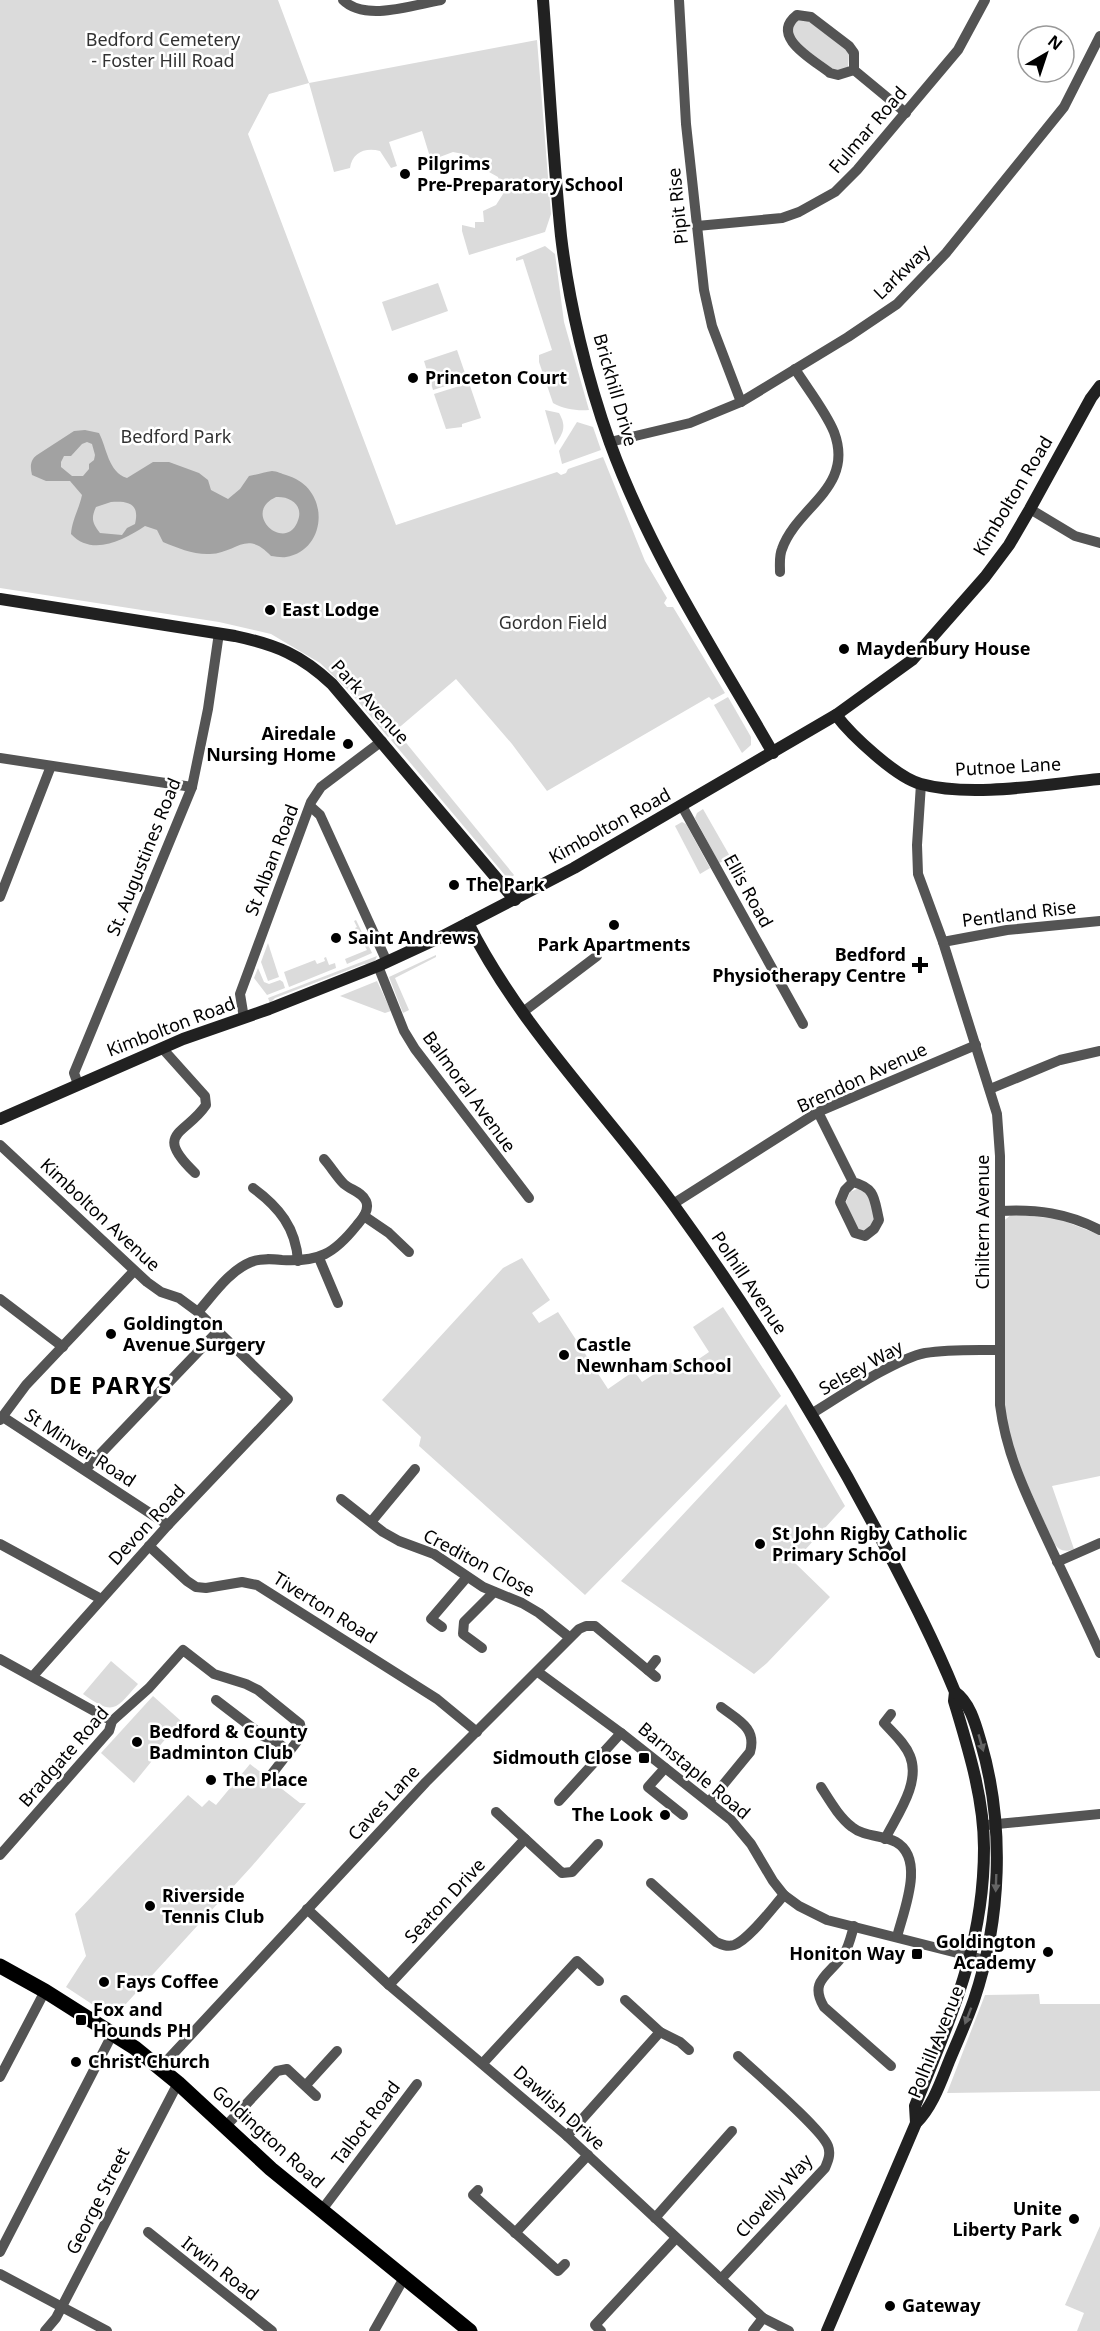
<svg xmlns="http://www.w3.org/2000/svg" width="1100" height="2331" viewBox="0 0 1100 2331" font-family="'Noto Sans',sans-serif">
  <rect width="100%" height="100%" fill="#fff"/>
  <g fill="#dbdbdb">
    <path d="M 0,0 L 278,0 L 309,83 L 537,40 L 551,214 L 545,232 L 469,255 L 462,231 L 462,225 L 475,228 L 475,222 L 484,222 L 483,211 L 496,205 L 503,194 L 498,177 L 489,172 L 479,170 L 468,155 L 453,152 L 437,158 L 436,155 L 430,157 L 422,131 L 389,142 L 397,166 L 391,168 L 380,151 C 366,147 352,152 350,168 L 334,172 L 309,83 L 269,94 L 248,134 L 396,525 L 557,472 L 561,475 L 566,473 L 568,469 L 603,457 L 645,561 L 667,598 L 664,603 L 667,607 L 673,607 L 725,693 L 712,700 L 709,697 L 547,791 L 512,744 L 456,679 L 388,737 L 350,692 L 320,663 L 271,634 L 219,622 L 0,588 Z"/>
    <polygon points="804,18 846,49 849,54 848,67 837,72 793,40 793,22"/>
    <path d="M 545,246 L 555,254 L 564,322 L 589,410 C 577,411 563,409 553,403 L 539,362 L 539,355 L 552,350 L 523,259 L 516,261 L 516,258 Z"/>
    <polygon points="438,283 448,311 392,331 382,302"/>
    <polygon points="457,350 467,379 433,390 424,361"/>
    <polygon points="469,383 481,418 462,424 462,427 446,429 434,394"/>
    <path d="M 545,410 L 559,413 C 567,427 563,433 555,445 Z"/>
    <polygon points="577,422 593,427 601,450 562,464 559,451"/>
    <polygon points="728,697 751,737 751,745 742,753 714,705"/>
    <polygon points="398,733 514,875 509,880 391,740"/>
    <polygon points="703,809 731,858 719,863 695,818 697,813"/>
    <polygon points="682,822 686,824 710,868 700,874 675,826"/>
    <polygon points="356,920 372,953 347,964 345,959 367,950 355,928 357,927 354,921"/>
    <polygon points="268,943 279,977 268,981 261,962"/>
    <polygon points="436,955 436,957 395,978 409,1010 403,1013 389,977"/>
    <polygon points="377,956 375,961 369,965 364,964 275,998 270,1003 268,998"/>
    <polygon points="326,957 329,965 335,963 336,968 289,987 284,972 315,960 317,964 325,961 324,958"/>
    <polygon points="258,968 264,982 269,984 280,980 283,982 285,988 267,995 254,978"/>
    <polygon points="377,981 391,1011 385,1013 340,996"/>
    <polygon points="859,1188 868,1192 875,1221 869,1229 862,1232 856,1227 846,1202 850,1192"/>
    <path d="M 1012,1214 L 1059,1219 L 1100,1235 L 1100,1476 L 1052,1486 L 1074,1549 C 1065,1553 1058,1550 1053,1542 L 1014,1454 L 1004,1410 L 1001,1223 Z"/>
    <polygon points="522,1258 550,1300 532,1313 539,1323 558,1312 608,1389 634,1371 642,1382 680,1357 687,1367 709,1352 693,1327 723,1307 781,1396 585,1595 419,1446 421,1437 382,1400 503,1268"/>
    <polygon points="786,1404 845,1506 794,1562 830,1597 767,1663 754,1674 621,1581"/>
    <path d="M 111,1661 L 138,1684 C 115,1710 114,1716 83,1694 Z"/>
    <polygon points="153,1696 181,1721 156,1750 151,1762 134,1783 101,1753"/>
    <polygon points="250,1764 300,1803 306,1803 252,1866 113,2018 66,1987 86,1956 75,1914 188,1795 202,1807 209,1800 216,1805"/>
    <polygon points="1039,1994 1040,2004 1100,2004 1100,2091 947,2093 985,1995"/>
    <polygon points="1100,2226 1100,2331 1077,2331 1084,2313 1065,2305"/>
  </g>
  <path fill="#a2a2a2" fill-rule="evenodd" d="M 85,430 L 99,433 C 107,448 108,472 127,478 L 153,462 L 169,462 L 199,473 L 208,480 L 211,490 L 228,499 L 240,489 L 249,476 C 256,475 265,472 272,471 C 277,471 282,474 286,475 C 332,488 327,551 286,557 C 281,558 275,556 271,556 C 246,529 237,553 210,554 C 194,555 178,548 163,542 L 157,530 L 145,526 C 124,540 92,557 71,534 C 72,520 79,509 82,495 L 70,481 L 46,481 L 32,475 C 30,467 30,460 37,455 L 74,431 ZM 87,442 L 92,444 L 95,455 L 94,460 L 89,464 L 89,469 L 83,476 L 72,476 L 61,467 L 61,462 L 64,456 L 71,456 L 82,444 ZM 276,497 C 291,496 305,506 297,523 C 284,552 241,513 276,497 ZM 111,502 C 128,501 140,503 135,524 L 127,528 L 122,535 L 100,533 C 92,523 91,518 96,507 Z"/>
  <g fill="none" stroke-linecap="round" stroke-linejoin="round">
    <g stroke="#545454" stroke-width="10">
      <path d="M 343,0 C 365,22 413,5 441,0"/>
      <polyline points="679,0 686,124 704,290 712,326 741,402"/>
      <path d="M 854,70 L 854,53 L 849,46 L 811,17 L 797,15 C 769,37 814,60 830,73 L 838,75 L 854,70 L 906,113"/>
      <polyline points="697,226 782,218 799,212 835,192 857,170 958,50 985,0"/>
      <polyline points="610,442 690,423 741,402 848,337 897,304 946,253 1064,107 1100,36"/>
      <polyline points="1030,509 1075,536 1100,543"/>
      <path d="M 780,572 C 780,564 779,556 782,549 C 797,506 855,488 834,432 C 826,412 807,388 795,369"/>
      <polyline points="0,758 192,787"/>
      <path d="M 921,784 L 917,845 L 918,874 L 943,942 L 997,1114 L 1000,1156 L 1000,1405 C 1006,1453 1025,1492 1045,1535 C 1063,1574 1082,1613 1100,1653"/>
      <polyline points="310,806 320,815 387,962"/>
      <polyline points="682,806 803,1024"/>
      <polyline points="0,897 51,766"/>
      <polyline points="943,942 1007,930 1100,921"/>
      <polyline points="378,966 404,1031 415,1049 529,1198"/>
      <polyline points="523,1012 597,956"/>
      <polyline points="244,1018 240,994 311,802 321,787 382,741"/>
      <path d="M 162,1048 L 205,1096 L 206,1105 C 186,1135 152,1132 195,1173"/>
      <polyline points="78,1084 74,1073 192,787 208,709 219,633"/>
      <polyline points="990,1089 1060,1060 1100,1051"/>
      <path d="M 818,1112 L 853,1182 C 876,1188 874,1199 879,1220 L 874,1229 L 865,1236 L 855,1233 L 840,1202 L 845,1190 L 853,1182"/>
      <polyline points="0,1145 147,1282 161,1292 179,1298 198,1312 288,1399 168,1525 33,1676"/>
      <path d="M 253,1188 C 279,1207 296,1228 298,1261"/>
      <polyline points="673,1204 818,1112 976,1045"/>
      <path d="M 1000,1211 C 1037,1209 1067,1213 1100,1230"/>
      <polyline points="364,1216 389,1233 409,1252"/>
      <polyline points="319,1258 338,1303"/>
      <polyline points="0,1299 63,1347"/>
      <path d="M 198,1312 C 213,1295 229,1271 251,1262 C 261,1258 272,1259 282,1260 C 319,1262 334,1254 357,1225 C 362,1219 370,1210 366,1201 C 362,1192 351,1190 344,1184 C 337,1177 331,1167 324,1159"/>
      <path d="M 811,1414 C 839,1397 895,1359 925,1353 C 949,1349 974,1350 999,1350"/>
      <polyline points="3,1417 168,1525"/>
      <polyline points="0,1420 26,1385 134,1271"/>
      <polyline points="85,1470 217,1332"/>
      <polyline points="341,1499 383,1532 399,1541 434,1554 483,1587 522,1603 539,1613 569,1637"/>
      <polyline points="371,1522 415,1469"/>
      <polyline points="0,1544 101,1599"/>
      <polyline points="149,1546 187,1581 196,1587 206,1588 242,1582 257,1585 437,1699 477,1732"/>
      <polyline points="1057,1562 1100,1543"/>
      <polyline points="442,1627 431,1619 467,1577"/>
      <polyline points="482,1648 463,1634 464,1622 494,1592"/>
      <polyline points="0,1659 112,1721"/>
      <polyline points="648,1670 656,1660"/>
      <polyline points="538,1672 621,1733 731,1820 751,1844 773,1881 784,1895 799,1906 827,1920 985,1960"/>
      <polyline points="216,1700 263,1736 276,1741 289,1752"/>
      <polyline points="665,1768 648,1787 683,1815"/>
      <path d="M 821,1787 C 830,1801 839,1817 852,1827 C 864,1837 883,1835 896,1842 C 926,1859 903,1912 897,1937"/>
      <polyline points="559,1801 621,1733"/>
      <path d="M 709,1802 L 750,1752 C 757,1728 738,1720 721,1707"/>
      <polyline points="496,1812 562,1873 572,1872 598,1844"/>
      <polyline points="987,1825 1100,1814"/>
      <path d="M 885,1839 C 897,1815 921,1783 910,1756 C 905,1743 893,1733 884,1723 L 891,1714"/>
      <polyline points="0,1855 109,1731 112,1721 149,1688 183,1650 214,1674 246,1684 258,1690 300,1724 302,1735 271,1775"/>
      <path d="M 651,1883 L 716,1942 C 722,1945 727,1947 734,1945 C 749,1940 773,1907 784,1895"/>
      <polyline points="307,1909 389,1985 567,2136 763,2318 789,2331"/>
      <path d="M 854,1926 C 851,1936 849,1946 844,1954 C 830,1975 808,1980 824,2007 L 891,2066"/>
      <polyline points="389,1985 525,1839"/>
      <polyline points="625,2000 660,2032 680,2042 689,2050"/>
      <polyline points="483,2063 577,1961 599,1981"/>
      <polyline points="160,2068 426,1782 579,1629 586,1626 595,1626 656,1677"/>
      <polyline points="0,2077 45,1991"/>
      <polyline points="306,2085 337,2051"/>
      <polyline points="225,2127 277,2071 287,2069 316,2096"/>
      <polyline points="567,2136 660,2032"/>
      <polyline points="478,2190 473,2195 558,2271 565,2264"/>
      <polyline points="321,2211 417,2084"/>
      <polyline points="655,2218 732,2131"/>
      <polyline points="148,2232 272,2331"/>
      <polyline points="515,2233 588,2155"/>
      <polyline points="0,2252 113,2033"/>
      <polyline points="0,2274 107,2331"/>
      <path d="M 721,2279 L 825,2168 C 828,2161 831,2154 828,2146 C 822,2129 755,2072 738,2056"/>
      <polyline points="45,2331 56,2318 178,2083"/>
      <polyline points="374,2331 404,2278"/>
      <polyline points="601,2331 595,2325 676,2238"/>
      <polyline points="753,2331 763,2318"/>
    </g>
    <g stroke="#212121" stroke-width="12">
      <path d="M 543,0 C 549,78 553,157 561,236 C 569,304 587,379 610,443 C 650,553 715,652 773,753"/>
      <path d="M 0,599 L 235,636 C 277,645 301,655 332,684 L 515,900"/>
      <path d="M 836,715 C 851,735 897,778 921,784 C 972,798 1047,784 1100,779"/>
      <path d="M 468,923 C 520,1027 605,1111 673,1204 C 750,1310 818,1420 879,1535 C 906,1587 933,1638 955,1692 L 954,1701 C 968,1748 984,1798 984,1848 C 984,1947 950,2018 915,2106 L 916,2123"/>
      <polyline points="0,1119 183,1039 269,1009 378,966 443,936 574,868 836,715 912,660 985,577 1009,545 1030,509 1091,398 1100,386"/>
      <path d="M 827,2331 L 916,2123 C 933,2106 941,2081 950,2059 C 958,2040 967,2020 974,2000 C 1001,1920 1005,1825 981,1743 C 976,1726 970,1702 955,1692"/>
    </g>
    <polyline stroke="#000" stroke-width="15" points="0,1966 45,1991 135,2048 178,2083 271,2169 470,2331"/>
  </g>
  <defs><path id="oneway-solid" d="M-6-.8H1V-3.2L6.5 0L1 3.2V.8H-6Z" transform="scale(1.5)"/></defs>
  <g fill="#646464">
    <use href="#oneway-solid" transform="translate(981 1743) rotate(74)"/>
    <use href="#oneway-solid" transform="translate(996 1883) rotate(92)"/>
    <use href="#oneway-solid" transform="translate(968 2016) rotate(111)"/>
  </g>
  <g fill="#000" stroke="#fff" stroke-width="2">
    <circle cx="405" cy="174" r="6"/>
    <circle cx="413" cy="378" r="6"/>
    <circle cx="270" cy="610" r="6"/>
    <circle cx="844" cy="649" r="6"/>
    <circle cx="348" cy="744" r="6"/>
    <circle cx="454" cy="885" r="6"/>
    <circle cx="614" cy="925" r="6"/>
    <circle cx="336" cy="938" r="6"/>
    <path d="M917 956h6v6h6v6h-6v6h-6v-6h-6v-6h6z"/>
    <circle cx="111" cy="1334" r="6"/>
    <circle cx="564" cy="1355" r="6"/>
    <circle cx="760" cy="1544" r="6"/>
    <circle cx="137" cy="1742" r="6"/>
    <rect x="638" y="1752" width="12" height="12" rx="3"/>
    <circle cx="211" cy="1780" r="6"/>
    <circle cx="665" cy="1815" r="6"/>
    <circle cx="150" cy="1906" r="6"/>
    <circle cx="1048" cy="1952" r="6"/>
    <rect x="911" y="1948" width="12" height="12" rx="3"/>
    <circle cx="104" cy="1982" r="6"/>
    <rect x="75" y="2014" width="12" height="12" rx="3"/>
    <circle cx="76" cy="2062" r="6"/>
    <circle cx="1074" cy="2219" r="6"/>
    <circle cx="890" cy="2306" r="6"/>
  </g>
  <g text-anchor="middle" stroke-width="5" stroke-linejoin="round" paint-order="stroke">
    <g font-size="18" fill="#323232" stroke="#fff">
      <text x="163" y="46">Bedford Cemetery<tspan x="163" dy="21">- Foster Hill Road</tspan></text>
      <text x="176" y="443">Bedford Park</text>
      <text x="553" y="629">Gordon Field</text>
    </g>
    <g font-size="18" fill="#000" stroke="#fff">
      <text transform="translate(868 130) rotate(-49)" y="6">Fulmar Road</text>
      <text transform="translate(678 206) rotate(-96)" y="6">Pipit Rise</text>
      <text transform="translate(902 272) rotate(-44)" y="6">Larkway</text>
      <text transform="translate(615 390) rotate(74)" y="6">Brickhill Drive</text>
      <text transform="translate(1013 496) rotate(-59)" y="6">Kimbolton Road</text>
      <text transform="translate(370 702) rotate(48)" y="6">Park Avenue</text>
      <text transform="translate(1008 767) rotate(-3)" y="6">Putnoe Lane</text>
      <text transform="translate(610 826) rotate(-29)" y="6">Kimbolton Road</text>
      <text transform="translate(144 857) rotate(-68)" y="6">St. Augustines Road</text>
      <text transform="translate(272 860) rotate(-69)" y="6">St Alban Road</text>
      <text transform="translate(748 891) rotate(61)" y="6">Ellis Road</text>
      <text transform="translate(1019 914) rotate(-7)" y="6">Pentland Rise</text>
      <text transform="translate(171 1027) rotate(-21)" y="6">Kimbolton Road</text>
      <text transform="translate(862 1078) rotate(-25)" y="6">Brendon Avenue</text>
      <text transform="translate(469 1092) rotate(54)" y="6">Balmoral Avenue</text>
      <text transform="translate(100 1215) rotate(43)" y="6">Kimbolton Avenue</text>
      <text transform="translate(983 1222) rotate(-90)" y="6">Chiltern Avenue</text>
      <text transform="translate(749 1283) rotate(56)" y="6">Polhill Avenue</text>
      <text transform="translate(861 1368) rotate(-29)" y="6">Selsey Way</text>
      <text transform="translate(80 1448) rotate(33)" y="6">St Minver Road</text>
      <text transform="translate(147 1525) rotate(-47)" y="6">Devon Road</text>
      <text transform="translate(479 1563) rotate(28)" y="6">Crediton Close</text>
      <text transform="translate(325 1608) rotate(32)" y="6">Tiverton Road</text>
      <text transform="translate(64 1757) rotate(-49)" y="6">Bradgate Road</text>
      <text transform="translate(694 1771) rotate(40)" y="6">Barnstaple Road</text>
      <text transform="translate(384 1803) rotate(-47)" y="6">Caves Lane</text>
      <text transform="translate(445 1901) rotate(-47)" y="6">Seaton Drive</text>
      <text transform="translate(936 2042) rotate(-68)" y="6">Polhill Avenue</text>
      <text transform="translate(559 2108) rotate(42)" y="6">Dawlish Drive</text>
      <text transform="translate(366 2123) rotate(-53)" y="6">Talbot Road</text>
      <text transform="translate(268 2137) rotate(42)" y="6">Goldington Road</text>
      <text transform="translate(774 2196) rotate(-48)" y="6">Clovelly Way</text>
      <text transform="translate(98 2201) rotate(-63)" y="6">George Street</text>
      <text transform="translate(220 2269) rotate(38)" y="6">Irwin Road</text>
    </g>
    <g font-size="18" font-weight="bold" fill="#000" stroke="#fff" text-anchor="start">
      <text x="417" y="170">Pilgrims<tspan x="417" dy="21">Pre-Preparatory School</tspan></text>
      <text x="425" y="384">Princeton Court</text>
      <text x="282" y="616">East Lodge</text>
      <text x="856" y="655">Maydenbury House</text>
      <text x="336" y="740" text-anchor="end">Airedale<tspan x="336" dy="21">Nursing Home</tspan></text>
      <text x="466" y="891">The Park</text>
      <text x="348" y="944">Saint Andrews</text>
      <text x="614" y="951" text-anchor="middle">Park Apartments</text>
      <text x="906" y="961" text-anchor="end">Bedford<tspan x="906" dy="21">Physiotherapy Centre</tspan></text>
      <text x="123" y="1330">Goldington<tspan x="123" dy="21">Avenue Surgery</tspan></text>
      <text x="576" y="1351">Castle<tspan x="576" dy="21">Newnham School</tspan></text>
      <text x="772" y="1540">St John Rigby Catholic<tspan x="772" dy="21">Primary School</tspan></text>
      <text x="149" y="1738">Bedford &amp; County<tspan x="149" dy="21">Badminton Club</tspan></text>
      <text x="632" y="1764" text-anchor="end">Sidmouth Close</text>
      <text x="223" y="1786">The Place</text>
      <text x="653" y="1821" text-anchor="end">The Look</text>
      <text x="162" y="1902">Riverside<tspan x="162" dy="21">Tennis Club</tspan></text>
      <text x="1036" y="1948" text-anchor="end">Goldington<tspan x="1036" dy="21">Academy</tspan></text>
      <text x="905" y="1960" text-anchor="end">Honiton Way</text>
      <text x="116" y="1988">Fays Coffee</text>
      <text x="93" y="2016">Fox and<tspan x="93" dy="21">Hounds PH</tspan></text>
      <text x="88" y="2068">Christ Church</text>
      <text x="1062" y="2215" text-anchor="end">Unite<tspan x="1062" dy="21">Liberty Park</tspan></text>
      <text x="902" y="2312">Gateway</text>
    </g>
    <g font-size="24" font-weight="bold" letter-spacing="1.5" fill="#000" stroke="#fff">
      <text x="111" y="1394">DE PARYS</text>
    </g>
  </g>
  <g transform="translate(1046 54) rotate(39)"><circle r="28" fill="#ffffff" stroke="#999999" stroke-width="1.5"/>
  <path d="M0-4.5L10 22L0 15L-10 22Z" fill="#000000"/>
  <text y="-9" font-size="16" font-weight="bold" text-anchor="middle" fill="#000000">N</text>
  </g>
</svg>
